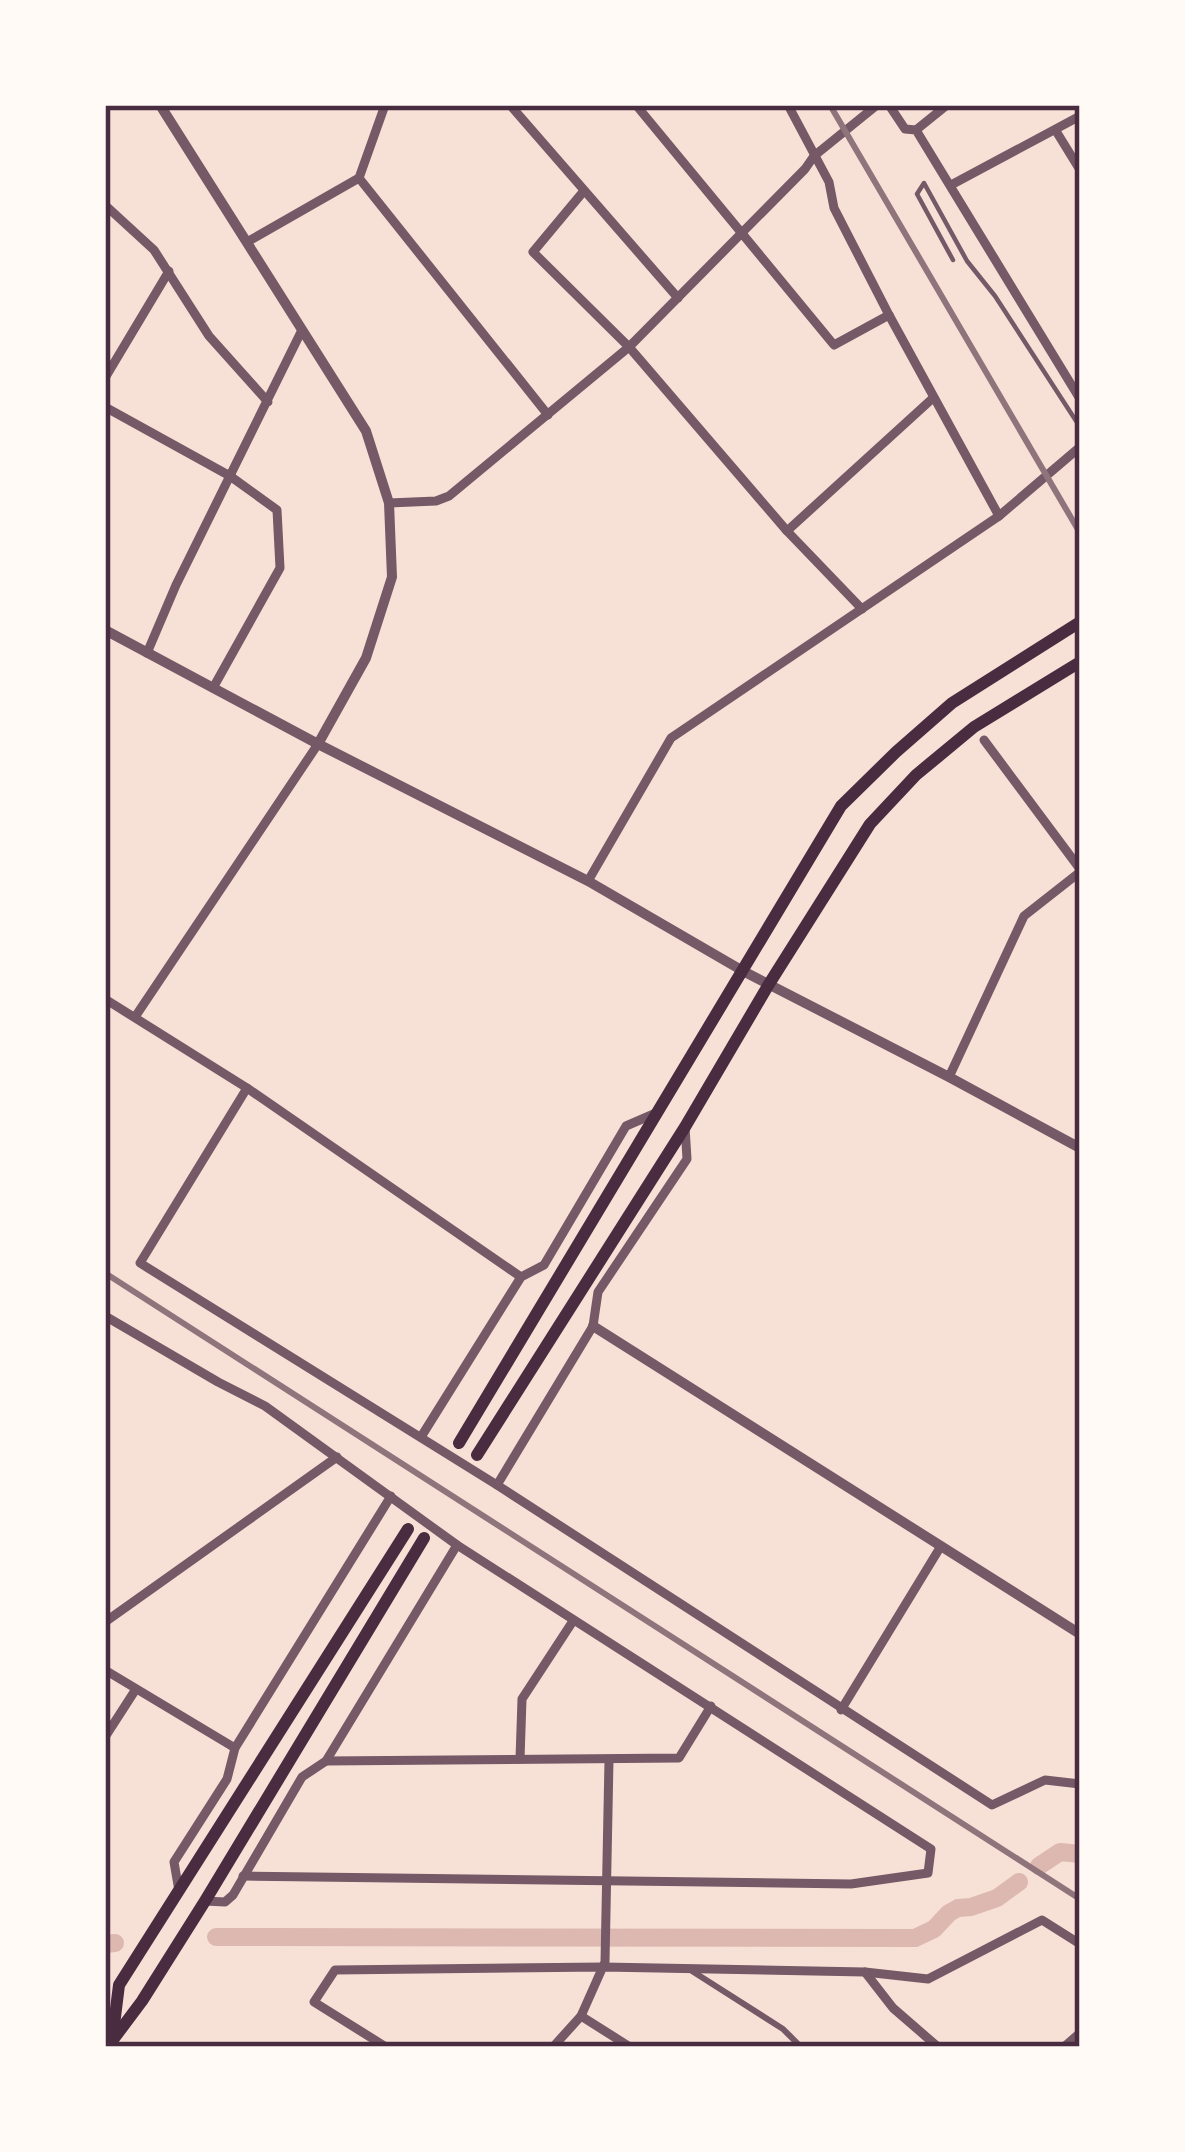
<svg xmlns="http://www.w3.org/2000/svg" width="1185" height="2152" viewBox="0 0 1185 2152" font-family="'Asap Condensed',sans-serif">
  <rect width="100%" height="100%" fill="#f7e1d7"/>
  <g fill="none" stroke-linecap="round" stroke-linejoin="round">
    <g stroke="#dcb8b0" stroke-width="18">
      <polyline points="1039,1866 1060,1852 1080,1854"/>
      <polyline points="216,1937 915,1938 934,1929 949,1913 958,1908 971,1907 997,1898 1019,1882"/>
      <polyline points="105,1944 115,1943"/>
    </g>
    <polyline stroke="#755966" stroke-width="4.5" points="953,260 917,194 924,183 967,261 995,296 1080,427"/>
    <polyline stroke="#755966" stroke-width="6" points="692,1971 783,2029 801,2047"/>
    <g stroke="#755966" stroke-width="9">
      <polyline points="510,105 678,298"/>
      <polyline points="636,105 834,345 889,315"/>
      <polyline points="788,105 829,182 834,208 889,315 999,516"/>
      <polyline points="889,105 905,129 916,130 1080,399"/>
      <polyline points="916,130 947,105"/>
      <polyline points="1056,131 1080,170"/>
      <polyline points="359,178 548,415"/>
      <polyline points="951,185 1080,116"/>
      <polyline points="583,192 533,252 629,347 787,531 862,609"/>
      <polyline points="105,205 154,250 209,336 268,402"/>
      <polyline points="247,242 359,178 385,105"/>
      <polyline points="105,378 169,271"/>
      <polyline points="105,407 230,476 277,510 280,568 213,688"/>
      <polyline points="389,503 436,501 449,496 629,347 805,169 814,156 877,105"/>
      <polyline points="787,531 933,398"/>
      <polyline points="147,653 176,585 302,330"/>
      <polyline points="984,740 1080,869"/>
      <polyline points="588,881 671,738 999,516 1080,447"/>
      <polyline points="105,999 247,1088 521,1277"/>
      <polyline points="135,1017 318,744"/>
      <polyline points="949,1077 1024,916 1080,872"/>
      <polyline points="247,1088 140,1263 497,1485 992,1805 1045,1780 1080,1784"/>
      <polyline points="105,1316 218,1382 265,1406 457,1545 931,1849 928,1873 851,1884 243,1876"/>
      <polyline points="421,1437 521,1277 544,1265 626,1126 656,1113"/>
      <polyline points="497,1485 593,1326 598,1292 687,1159 685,1127"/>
      <polyline points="105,1622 337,1457"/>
      <polyline points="105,1670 235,1748"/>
      <polyline points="841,1710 941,1546"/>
      <polyline points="105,1737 136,1689"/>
      <polyline points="520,1759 522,1699 573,1621"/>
      <polyline points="326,1761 679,1758 711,1706"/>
      <polyline points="179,1891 174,1862 227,1779 235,1748 391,1496"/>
      <polyline points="205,1901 225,1902 233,1895 302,1777 326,1761 457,1545"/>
      <polyline points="865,1972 893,2008 938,2047"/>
      <polyline points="581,2016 630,2047"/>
      <polyline points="386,2047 314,2002 335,1970 603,1967 865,1972 928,1979 1042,1920 1080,1944"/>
      <polyline points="553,2047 581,2016 605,1962 609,1760"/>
      <polyline points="1064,2047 1080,2033"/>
    </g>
    <g stroke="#755966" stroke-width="10">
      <polyline points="160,105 366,431 389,503 392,577 366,658 318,744"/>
      <polyline points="105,630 318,744 588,881 743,971 949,1077 1080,1148"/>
      <polyline points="593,1326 1080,1634"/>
    </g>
    <g stroke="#4a2c40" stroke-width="12">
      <polyline points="459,1443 841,806 896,752 952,703 1080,622"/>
      <polyline points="477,1455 685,1127 769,984 870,824 916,775 974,727 1080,662"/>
      <polyline points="112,2041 119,1985 408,1529"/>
      <polyline points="112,2041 142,2001 205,1901 424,1538"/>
    </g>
    <g stroke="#8f747c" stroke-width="6">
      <polyline points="830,105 1080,533"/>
      <polyline points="105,1273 1080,1899"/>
    </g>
  </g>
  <rect width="1185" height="2152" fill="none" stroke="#fffaf5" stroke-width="216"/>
  <rect x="108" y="108" width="969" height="1936" fill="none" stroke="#4a2c40" stroke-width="4.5"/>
</svg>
